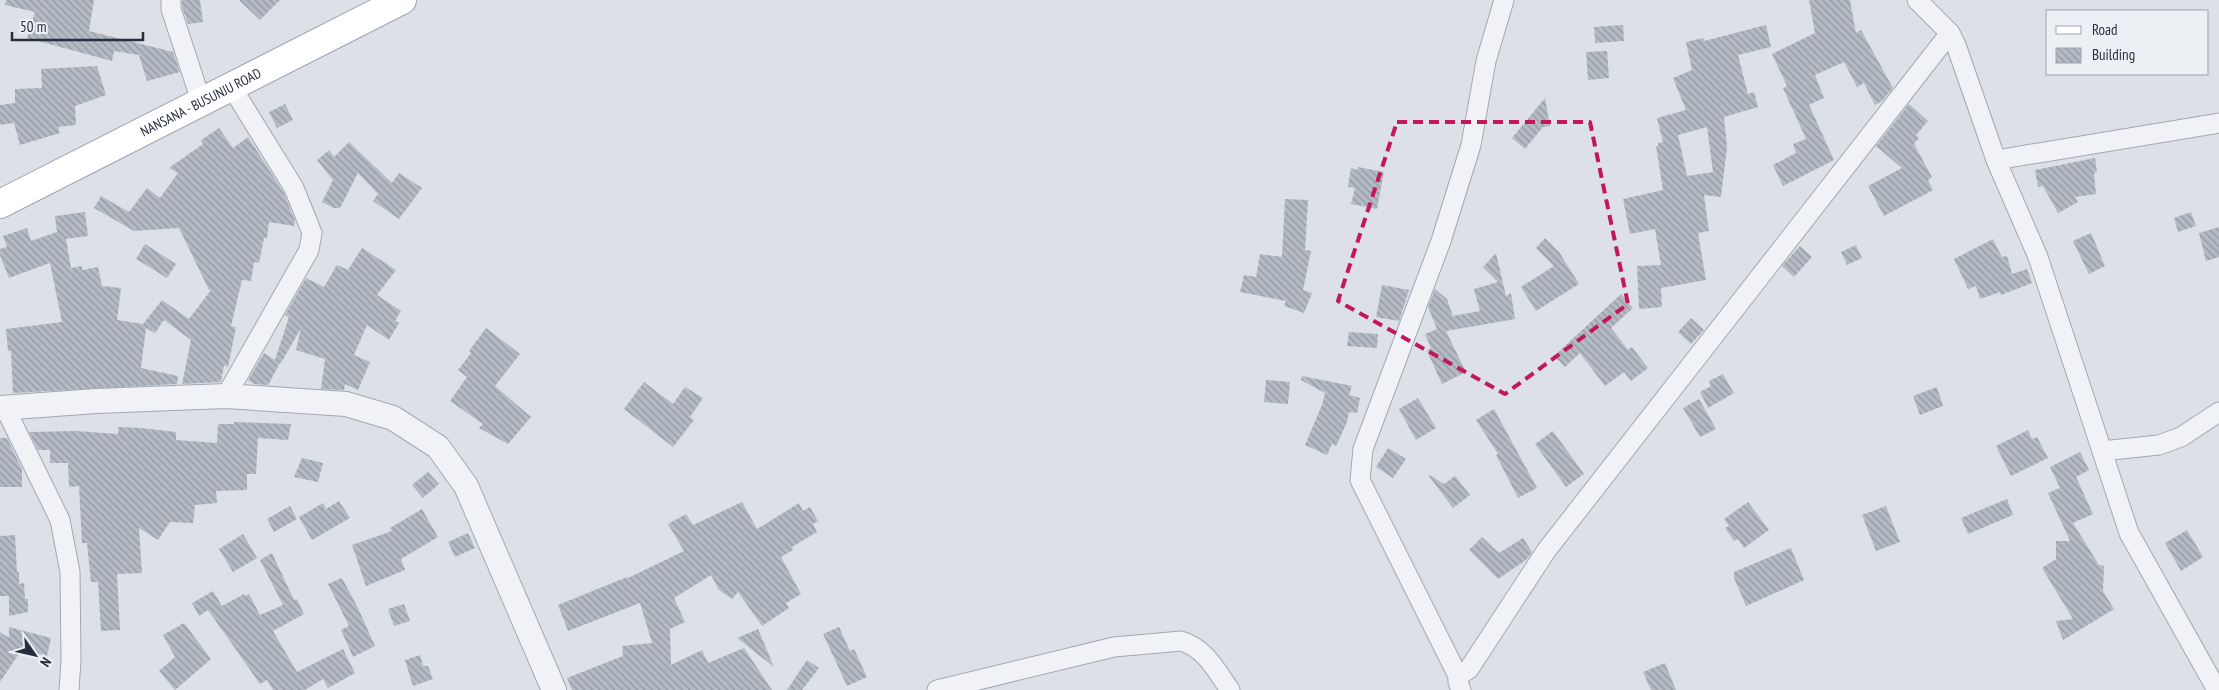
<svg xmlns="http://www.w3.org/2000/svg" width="2219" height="690" viewBox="0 0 2219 690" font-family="'PT Sans Narrow',sans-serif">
  <defs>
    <pattern id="building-back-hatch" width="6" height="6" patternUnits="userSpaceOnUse" patternTransform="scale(1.25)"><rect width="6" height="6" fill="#b4bbc4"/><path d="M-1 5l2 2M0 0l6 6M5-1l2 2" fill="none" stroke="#9298a1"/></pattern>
  </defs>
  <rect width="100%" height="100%" fill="#dde1e7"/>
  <g fill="url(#building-back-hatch)" fill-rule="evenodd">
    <polygon points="6,0 94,0 89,31 173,52 180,72 147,81 139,55 114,51 112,61 27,38 35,12 5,5"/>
    <polygon points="182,0 200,0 203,22 188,24 182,7"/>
    <polygon points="239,0 280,0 260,20"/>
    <polygon points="1809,0 1850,0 1856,33 1861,30 1893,88 1882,101 1875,105 1864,83 1857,87 1844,62 1815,75 1824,98 1809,105 1834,160 1783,186 1773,165 1796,153 1793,144 1806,139 1783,88 1787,86 1772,54 1815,33"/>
    <polygon points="1623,25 1624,41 1595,43 1594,27"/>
    <path d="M 1766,25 L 1771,47 L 1738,55 L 1748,94 L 1754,92 L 1758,107 L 1724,117 L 1727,147 L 1721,197 L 1704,195 L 1709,231 L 1698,233 L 1706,280 L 1661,288 L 1662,307 L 1639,309 L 1637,266 L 1661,265 L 1655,229 L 1630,234 L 1623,199 L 1663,190 L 1656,146 L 1658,146 L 1658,143 L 1663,142 L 1657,118 L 1686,110 L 1673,78 L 1692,70 L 1686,42 L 1703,38 L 1704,41 ZM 1707,127 L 1713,172 L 1687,176 L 1678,135 Z"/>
    <polygon points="1607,51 1609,78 1588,80 1586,52"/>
    <polygon points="97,66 106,95 75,106 76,125 58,127 60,133 20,145 14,123 0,125 0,105 15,103 15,89 42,88 41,69"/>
    <polygon points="1545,98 1550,126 1543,127 1525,149 1512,138"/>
    <polygon points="285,104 293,120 277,128 269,112"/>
    <polygon points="1909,104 1928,121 1916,135 1919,138 1914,144 1932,177 1928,180 1933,190 1884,216 1868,186 1902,168 1876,146"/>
    <polygon points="219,128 233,148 248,137 284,193 295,221 294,226 269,222 267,238 264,238 259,263 254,262 251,281 242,280 231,326 236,327 228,367 224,365 221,382 182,384 191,340 164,320 155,333 146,328 141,368 178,376 177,384 13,393 11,351 8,351 6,329 62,322 50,263 9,278 0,255 0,249 7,247 3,236 27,228 31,241 57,232 55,216 85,212 88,236 66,239 71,268 82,266 82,270 98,267 102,286 121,288 117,320 143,324 162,300 189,319 211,290 209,290 179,228 134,231 94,208 101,196 129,212 147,188 160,198 178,173 169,168 203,144 201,140"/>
    <polygon points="349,142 392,183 399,173 422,188 399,219 373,201 378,194 358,173 340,208 334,208 322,202 333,180 317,160 329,150 334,157"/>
    <polygon points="2095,158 2097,172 2094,173 2096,194 2075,197 2078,202 2058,213 2043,186 2038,187 2035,170"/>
    <polygon points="1358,167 1384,172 1377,209 1351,204 1355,188 1348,187 1351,168 1357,170"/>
    <polygon points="1285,199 1308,200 1305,250 1311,251 1303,290 1312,293 1304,313 1284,306 1286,301 1240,292 1244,275 1256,277 1260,254 1282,257"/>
    <polygon points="2191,212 2196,226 2178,232 2174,218"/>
    <polygon points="2219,227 2219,257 2206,261 2199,233"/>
    <polygon points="2091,233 2105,266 2089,274 2073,241"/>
    <polygon points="1545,238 1559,252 1579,284 1536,311 1521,287 1554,266 1536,248"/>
    <polygon points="1993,239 2002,257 2007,256 2012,274 2027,269 2032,283 2001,295 2000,292 1980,299 1976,286 1968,289 1954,259"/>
    <polygon points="145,244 176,264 167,278 136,259"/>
    <polygon points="1856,245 1862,258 1847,265 1841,252"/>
    <polygon points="1800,246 1812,257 1794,277 1782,266"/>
    <polygon points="362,248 396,270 377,295 401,311 395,321 399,323 389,340 367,325 354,355 370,362 358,390 345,384 344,390 321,389 325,359 296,350 301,328 281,363 279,362 280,363 268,385 254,384 248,380 264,353 275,360 289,317 285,315 306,278 324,287 337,265 348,270"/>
    <polygon points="1496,253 1506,296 1511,293 1515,319 1446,331 1466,372 1442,384 1427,351 1431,348 1425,334 1437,329 1428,307 1435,289 1447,299 1453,316 1480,311 1474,289 1498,282 1483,267"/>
    <polygon points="1382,285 1409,290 1399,321 1376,317"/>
    <polygon points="1621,294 1633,308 1611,328 1628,350 1632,347 1648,368 1631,381 1624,372 1605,386 1580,353 1565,367 1554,356"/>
    <polygon points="1691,318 1704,330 1691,344 1678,332"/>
    <polygon points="486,328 520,354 495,386 531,417 508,444 479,428 483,424 450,401 467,377 458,370 471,353 469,351"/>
    <polygon points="1349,332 1378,334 1377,348 1347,346"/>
    <polygon points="1723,374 1734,393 1708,408 1700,392 1711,386 1709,381"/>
    <polygon points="1302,376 1352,386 1349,395 1360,398 1357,413 1349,412 1347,422 1336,446 1332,444 1327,455 1305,445 1322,405 1325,393 1301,380"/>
    <polygon points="1266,380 1290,382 1288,404 1264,402"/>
    <polygon points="644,382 673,404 685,387 703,398 690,417 694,420 673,447 624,409"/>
    <polygon points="1937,387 1943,406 1920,415 1913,396"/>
    <polygon points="1418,398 1436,428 1416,440 1399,409"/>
    <polygon points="1699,399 1716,429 1700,437 1683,408"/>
    <polygon points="1494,409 1537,488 1518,498 1496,455 1498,454 1476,420"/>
    <polygon points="234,422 291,424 288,440 258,438 256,474 247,474 247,490 216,491 217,503 195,505 193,523 170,522 158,540 139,528 142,573 117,574 120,630 101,631 98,582 91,582 87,543 82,543 79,486 69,487 68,463 50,463 50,450 38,450 29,432 76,431 118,434 118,427 141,428 176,432 176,440 217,443 218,424 234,424"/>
    <polygon points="2028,430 2032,439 2037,437 2048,458 2011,476 1996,446"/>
    <polygon points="1553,431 1584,474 1566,487 1535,444"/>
    <polygon points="0,438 7,438 22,469 22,487 0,487"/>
    <polygon points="1388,448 1406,459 1393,478 1376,467"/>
    <polygon points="2080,452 2089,470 2076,477 2093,514 2073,523 2099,565 2104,566 2103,591 2114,609 2063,640 2056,621 2073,619 2042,568 2056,559 2056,541 2070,541 2048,493 2060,488 2050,467"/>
    <polygon points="302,458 323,463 318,482 294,477"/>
    <polygon points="428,472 439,484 423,498 412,485"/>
    <polygon points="1430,475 1444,484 1455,476 1470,495 1453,508 1429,476"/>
    <polygon points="2007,499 2013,515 1968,534 1961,518"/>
    <polygon points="339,501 350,518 312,540 299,517 323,503 326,509"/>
    <polygon points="742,502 757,529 799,503 803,511 810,507 818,521 813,524 817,532 792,547 793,550 781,557 801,594 786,603 789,608 762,626 738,592 732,599 719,590 711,575 674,598 685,622 670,629 671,665 702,650 708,663 744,648 772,690 572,690 567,678 623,656 622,646 652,643 640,603 568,631 558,605 627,577 628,578 684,551 668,524 686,514 693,525"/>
    <polygon points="1748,502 1769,530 1744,548 1738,539 1734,541 1725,528 1729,526 1724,519"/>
    <polygon points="290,506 297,519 274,532 267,519"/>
    <polygon points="1886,506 1900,542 1876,551 1862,515"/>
    <polygon points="422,509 438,537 401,559 405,570 366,586 352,545 392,531 390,528"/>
    <polygon points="2187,530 2203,557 2181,571 2165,543"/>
    <polygon points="468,533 475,548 455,557 448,542"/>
    <polygon points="243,534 257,558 233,572 219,549"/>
    <polygon points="15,535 17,572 19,572 19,584 24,583 25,599 28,599 28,612 9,616 9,596 0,596 0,536"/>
    <polygon points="1482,537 1499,553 1523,538 1532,552 1526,560 1498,579 1469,550"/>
    <polygon points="1791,548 1804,580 1746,606 1734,578 1734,572"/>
    <polygon points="272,553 294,600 297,599 304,614 273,631 297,672 343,649 355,673 328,688 323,679 305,690 273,690 267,680 260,684 208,610 199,616 192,603 213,591 222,606 244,594 245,596 249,594 260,615 283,605 260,560"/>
    <polygon points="342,578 358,608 375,646 353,657 341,630 349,626 328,584"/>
    <polygon points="404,604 410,621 394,626 388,609"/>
    <polygon points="184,623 211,659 175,690 159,671 175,657 163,635"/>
    <polygon points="9,627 51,638 47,656 22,649 0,682 0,632 9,638"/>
    <polygon points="839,627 850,651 854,649 867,677 847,686 823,634"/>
    <polygon points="758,629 774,667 737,638"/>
    <polygon points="420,655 423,666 428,666 433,679 413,686 405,660"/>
    <polygon points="807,660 819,668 802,690 787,690"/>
    <polygon points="1665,663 1676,690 1651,690 1643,672"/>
  </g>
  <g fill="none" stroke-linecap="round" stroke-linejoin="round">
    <defs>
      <g id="minor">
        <polyline points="171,0 171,9 201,101"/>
        <polyline points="1917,0 1950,33 1956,45 1996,160 2038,257 2129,533 2217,690"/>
        <polyline points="1996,160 2219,123"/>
        <polyline points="226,396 309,250 312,233 294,188 231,86"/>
        <polyline points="5,408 60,520 70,572 71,661 69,690"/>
        <polyline points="2102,451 2159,445 2181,437 2219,412"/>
        <polyline points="1458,676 1360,480 1363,449 1441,241 1471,145 1486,61 1504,0"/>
        <path d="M 937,690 L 1114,647 L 1181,641 C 1205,648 1216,670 1230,690"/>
        <polyline points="1461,690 1458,682 1458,676 1469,669 1546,551 1950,33"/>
      </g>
      <polyline id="tertiary" points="0,408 96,401 226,396 346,404 393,418 438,447 466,486 554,690"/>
      <g id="primary">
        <path id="s1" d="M 0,204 L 402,0"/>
      </g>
    </defs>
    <use href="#minor" stroke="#a2a8b1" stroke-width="21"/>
    <use href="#tertiary" stroke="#a2a8b1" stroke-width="26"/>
    <use href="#primary" stroke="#9ca6b4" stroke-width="30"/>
    <use href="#minor" stroke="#f0f2f6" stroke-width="19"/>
    <use href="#tertiary" stroke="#f0f2f6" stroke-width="24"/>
    <use href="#primary" stroke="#fff" stroke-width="28"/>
  </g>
  <path fill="none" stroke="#c2185b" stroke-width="4" stroke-dasharray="10 6" stroke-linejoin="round" d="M 1397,122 L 1590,122 L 1628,304 L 1505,394 L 1338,301 Z"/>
  <g text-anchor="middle" stroke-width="4" stroke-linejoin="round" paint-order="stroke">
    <g font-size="14" fill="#262f3f" stroke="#ecf0f5">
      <text dy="5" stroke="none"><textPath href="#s1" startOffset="225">NANSANA - BUSUNJU ROAD</textPath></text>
    </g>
  </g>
  <rect x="2046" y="10" width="162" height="65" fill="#ecf0f5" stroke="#9da3ac"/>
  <rect x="2056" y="26" width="25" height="8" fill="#ffffff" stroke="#9da3ac"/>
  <text x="2092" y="35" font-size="15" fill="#262f3f">Road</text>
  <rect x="2056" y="48" width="25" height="15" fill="url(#building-back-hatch)" stroke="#9da3ac"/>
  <text x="2092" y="60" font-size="15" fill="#262f3f">Building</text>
  <g transform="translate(35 655) rotate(124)" stroke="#ecf0f5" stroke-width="4" paint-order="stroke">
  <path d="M0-4L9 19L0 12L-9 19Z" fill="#262f3f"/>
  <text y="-8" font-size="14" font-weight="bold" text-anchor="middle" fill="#262f3f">N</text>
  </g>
  <path d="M12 32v8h131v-8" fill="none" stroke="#262f3f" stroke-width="2.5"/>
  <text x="20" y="32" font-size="15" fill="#262f3f" stroke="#ecf0f5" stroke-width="4" paint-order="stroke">50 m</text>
</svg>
